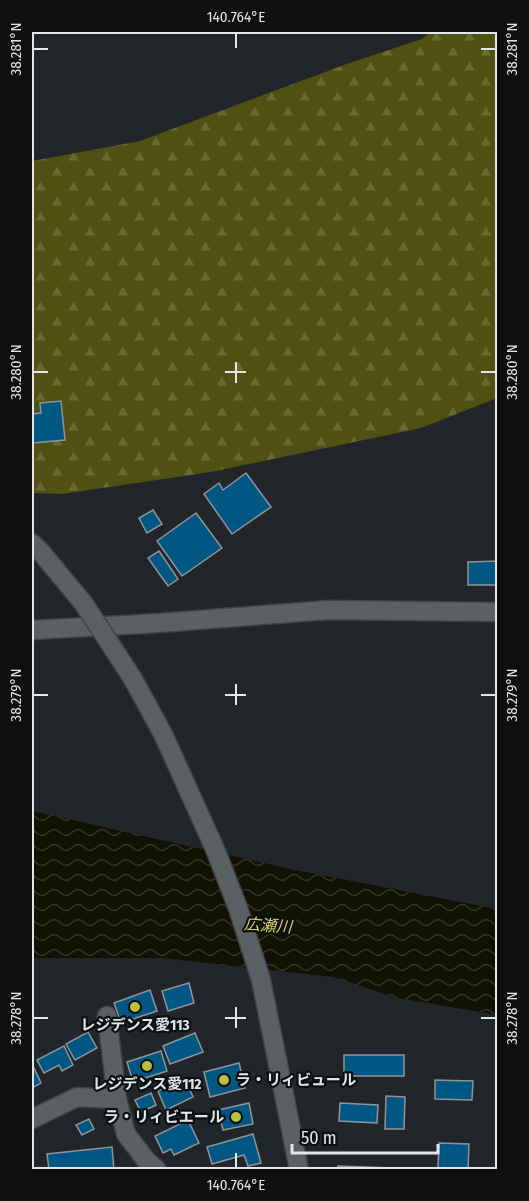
<svg xmlns="http://www.w3.org/2000/svg" width="529" height="1201" viewBox="0 0 529 1201" font-family="'Fira Sans Condensed','Noto Sans JP',sans-serif">
  <defs>
    <pattern id="forest-firs" width="22" height="20" patternUnits="userSpaceOnUse" patternTransform="scale(1.5)"><rect width="22" height="20" fill="#505012"/><path d="M5 1l3.5 6h-7zM16 11l3.5 6h-7z" fill="#696934"/></pattern>
    <pattern id="water-waves" width="16" height="10" patternUnits="userSpaceOnUse" patternTransform="scale(1.5)"><rect width="16" height="10" fill="#101100"/><path d="M0 5q4-4 8 0t8 0" fill="none" stroke="#333425"/></pattern>
  </defs>
  <rect width="100%" height="100%" fill="#22262a"/>
  <polygon fill="url(#forest-firs)" points="431,32 497,32 497,398 421,428 211,472 62,494 32,493 32,161 140,141 344,65 422,39"/>
  <polygon fill="url(#water-waves)" points="32,811 295,870 497,909 497,1015 393,997 334,977 162,958 32,958"/>
  <g fill="#015784" stroke="#8f9498" stroke-width="1.5">
    <polygon points="61,401 65,440 32,443 32,414 41,413 40,403"/>
    <polygon points="246,473 271,507 232,534 204,494 219,483 223,490"/>
    <polygon points="153,510 162,524 147,533 139,518"/>
    <polygon points="196,513 222,548 182,576 157,541"/>
    <polygon points="159,551 178,579 168,586 148,558"/>
    <polygon points="498,561 498,585 468,585 468,562"/>
    <polygon points="189,983 194,1003 168,1011 162,991"/>
    <polygon points="150,990 157,1011 121,1023 114,1003"/>
    <polygon points="88,1032 97,1048 75,1060 66,1044"/>
    <polygon points="195,1033 203,1052 170,1064 163,1046"/>
    <polygon points="64,1046 73,1065 62,1071 59,1065 44,1073 37,1060"/>
    <polygon points="161,1051 167,1071 133,1082 127,1062"/>
    <rect x="344" y="1055" width="60" height="21"/>
    <polygon points="239,1063 245,1088 210,1097 204,1072"/>
    <polygon points="34,1068 41,1083 32,1088 32,1069"/>
    <polygon points="185,1078 193,1097 166,1110 158,1091"/>
    <polygon points="435,1080 473,1081 472,1100 435,1099"/>
    <polygon points="151,1093 156,1105 141,1112 135,1100"/>
    <polygon points="386,1096 405,1097 404,1129 385,1129"/>
    <polygon points="249,1103 253,1124 223,1130 218,1110"/>
    <polygon points="340,1103 378,1105 377,1123 339,1121"/>
    <polygon points="89,1119 94,1129 82,1135 76,1125"/>
    <polygon points="188,1120 199,1143 174,1155 171,1149 163,1153 155,1136"/>
    <polygon points="253,1134 261,1163 248,1166 244,1155 212,1164 207,1147"/>
    <polygon points="439,1143 469,1144 468,1170 438,1168"/>
    <polygon points="112,1147 114,1170 49,1170 47,1154"/>
    <polygon points="338,1166 420,1169 338,1170"/>
  </g>
  <g fill="none" stroke-linecap="round" stroke-linejoin="round">
    <defs>
      <g id="street">
        <polyline points="32,630 160,623 328,610 498,612"/>
        <polyline points="107,1016 117,1099 126,1134 146,1160 157,1170"/>
        <polyline points="32,1119 77,1097 117,1099"/>
      </g>
      <g id="secondary">
        <polyline points="32,543 41,552 84,604"/>
        <polyline points="280,1074 299,1170"/>
      </g>
    </defs>
    <use href="#street" stroke="#404345" stroke-width="21"/>
    <use href="#secondary" stroke="#404345" stroke-width="21"/>
    <use href="#street" stroke="#5b6063" stroke-width="18"/>
    <use href="#secondary" stroke="#5b6063" stroke-width="18"/>
    <defs>
      <polyline id="secondary-bridge" points="84,604 133,679 163,734 215,849 238,908 261,980 280,1074"/>
    </defs>
    <use href="#secondary-bridge" stroke="#404345" stroke-width="21" stroke-linecap="butt"/>
    <use href="#secondary-bridge" stroke="#5b6063" stroke-width="18"/>
  </g>
  <path fill="none" stroke="#e3e6e8" stroke-width="2" d="M 236,33 L 236,48M 33,49 L 48,49M 481,49 L 496,49M 236,362 L 236,383M 33,372 L 48,372M 225,372 L 246,372M 481,372 L 496,372M 236,684 L 236,705M 33,695 L 48,695M 225,695 L 246,695M 481,695 L 496,695M 236,1007 L 236,1028M 33,1018 L 48,1018M 225,1018 L 246,1018M 481,1018 L 496,1018M 236,1153 L 236,1168"/>
  <g fill="#bdbf43" stroke="#0d0f11" stroke-width="2">
    <circle cx="135" cy="1007" r="6"/>
    <circle cx="147" cy="1066" r="6"/>
    <circle cx="224" cy="1080" r="6"/>
    <circle cx="236" cy="1117" r="6"/>
  </g>
  <g text-anchor="middle" stroke-width="4.5" stroke-linejoin="round" paint-order="stroke">
    <g font-size="15" font-weight="bold" fill="#e3e6e8" stroke="#0d0f11">
      <text x="135" y="1030">レジデンス愛113</text>
      <text x="236" y="1085" text-anchor="start">ラ・リィビュール</text>
      <text x="147" y="1089">レジデンス愛112</text>
      <text x="224" y="1122" text-anchor="end">ラ・リィビエール</text>
    </g>
    <g font-size="16" font-style="italic" fill="#d3d66a" stroke="#0d0f11">
      <text transform="translate(268 925) rotate(4)" y="6">広瀬川</text>
    </g>
  </g>
  <rect width="529" height="1201" fill="none" stroke="#0d0f11" stroke-width="66"/>
  <path d="M292 1144v9h146v-9" fill="none" stroke="#e3e6e8" stroke-width="3"/>
  <text x="301" y="1144" font-size="18" fill="#e3e6e8" stroke="#0d0f11" stroke-width="4.5" paint-order="stroke">50 m</text>
  <rect x="33" y="33" width="463" height="1135" fill="none" stroke="#e3e6e8" stroke-width="2"/>
  <g font-size="15" text-anchor="middle" fill="#e3e6e8">
    <text x="236" y="22">140.764°E</text>
    <text transform="translate(16 49) rotate(-90)" y="5">38.281°N</text>
    <text transform="translate(512 49) rotate(-90)" y="5">38.281°N</text>
    <text transform="translate(16 372) rotate(-90)" y="5">38.280°N</text>
    <text transform="translate(512 372) rotate(-90)" y="5">38.280°N</text>
    <text transform="translate(16 695) rotate(-90)" y="5">38.279°N</text>
    <text transform="translate(512 695) rotate(-90)" y="5">38.279°N</text>
    <text transform="translate(16 1018) rotate(-90)" y="5">38.278°N</text>
    <text transform="translate(512 1018) rotate(-90)" y="5">38.278°N</text>
    <text x="236" y="1190">140.764°E</text>
  </g>
</svg>
